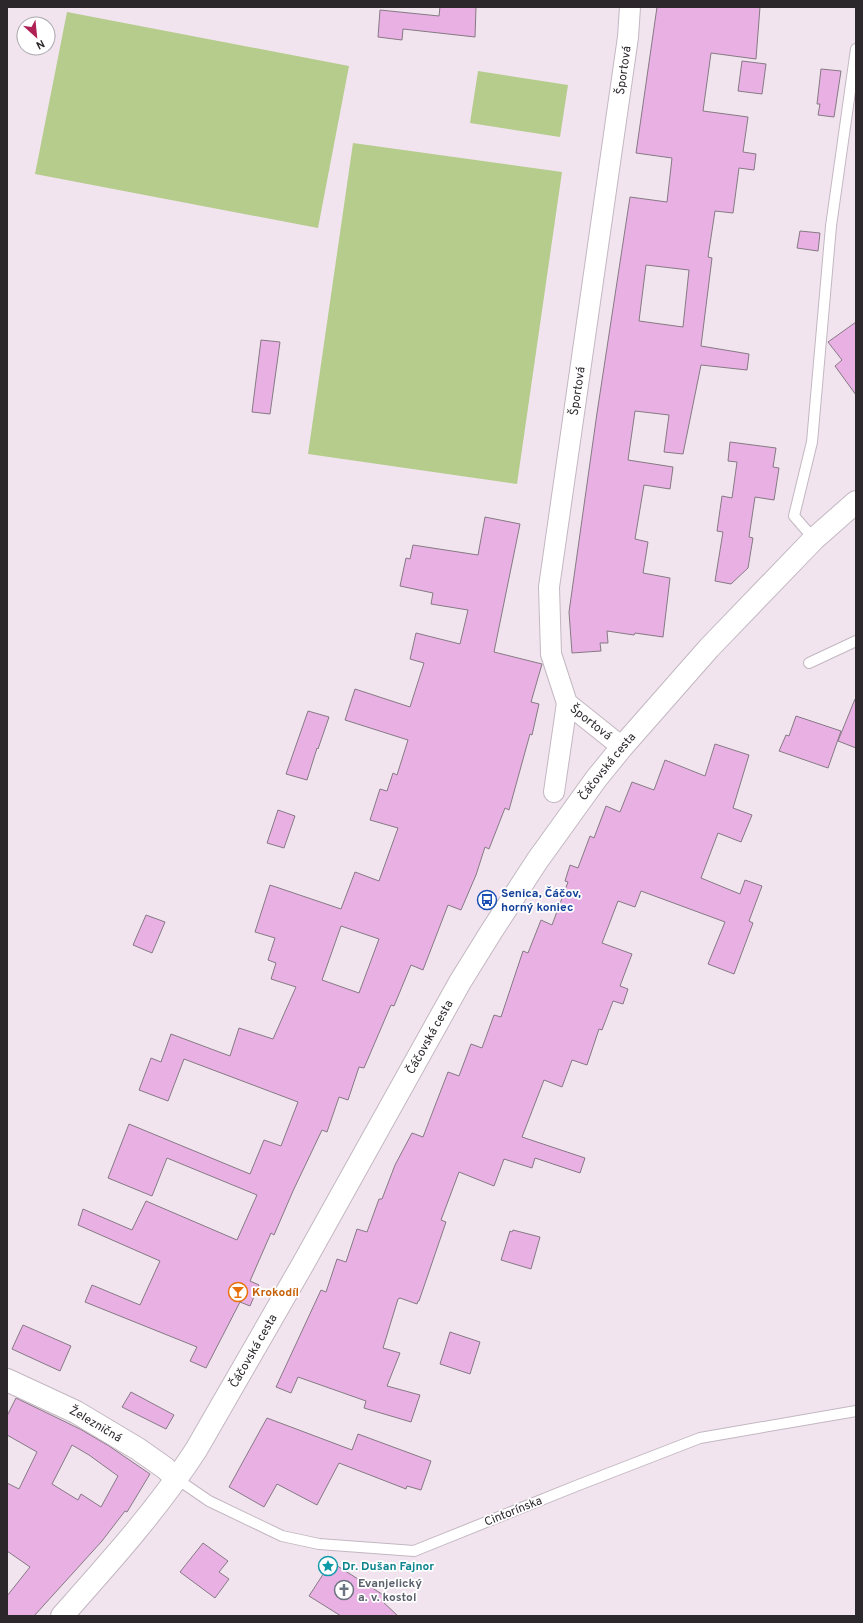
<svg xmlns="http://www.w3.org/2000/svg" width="863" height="1623" viewBox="0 0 863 1623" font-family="Overpass,sans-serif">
  <rect width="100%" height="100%" fill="#f1e4ef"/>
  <g fill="#b6cc8c">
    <polygon points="67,12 349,66 318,228 35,174"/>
    <polygon points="478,71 568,85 560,137 470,123"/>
    <polygon points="353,143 562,172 517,484 308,454"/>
  </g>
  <g fill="#e9b1e3" stroke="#857a84" fill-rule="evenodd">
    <polygon points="440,7 476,7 475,37 403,29 402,40 378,37 380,10 439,16"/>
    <path d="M 657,7 L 760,7 L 756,59 L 711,53 L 703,111 L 748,117 L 743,152 L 756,154 L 754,170 L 739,168 L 733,213 L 715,211 L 708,257 L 712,258 L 701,346 L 749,354 L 747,370 L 701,365 L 683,454 L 664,452 L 669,415 L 635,411 L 628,460 L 673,467 L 670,489 L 644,485 L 635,539 L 648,542 L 643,573 L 670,578 L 663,637 L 635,633 L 634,635 L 607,631 L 608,643 L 600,643 L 601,651 L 572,653 L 569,612 L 597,413 L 630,197 L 667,202 L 672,158 L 636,153 ZM 646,265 L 689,270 L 683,327 L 639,321 Z"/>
    <polygon points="742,61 766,64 762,94 738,91"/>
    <polygon points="821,69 841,71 834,117 818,115 820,104 817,104"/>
    <polygon points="800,231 820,233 818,251 797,248"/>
    <polygon points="856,322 856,395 835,366 842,360 828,342"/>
    <polygon points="261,340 280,342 270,414 252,412"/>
    <polygon points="730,442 776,448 773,467 779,468 774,500 755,497 749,537 753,538 748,568 731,584 715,581 723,532 717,531 722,496 732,498 737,462 728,461"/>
    <path d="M 485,517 L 520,524 L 494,652 L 542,664 L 531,702 L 539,704 L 532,735 L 530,734 L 509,810 L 505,808 L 489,849 L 485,847 L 476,875 L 461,910 L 448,905 L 423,970 L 411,965 L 394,1006 L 391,1005 L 364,1068 L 359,1067 L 348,1100 L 339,1097 L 327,1132 L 322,1130 L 293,1191 L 274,1235 L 271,1233 L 250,1281 L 259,1285 L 250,1306 L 240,1302 L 206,1368 L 190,1361 L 197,1347 L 85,1302 L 92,1285 L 140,1305 L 160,1261 L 78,1225 L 83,1209 L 132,1230 L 146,1201 L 237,1240 L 257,1195 L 167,1158 L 152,1196 L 108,1178 L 129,1124 L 250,1174 L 264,1140 L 281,1146 L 298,1102 L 184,1059 L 168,1101 L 139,1090 L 151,1058 L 161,1062 L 171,1034 L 230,1056 L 239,1028 L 273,1039 L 296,987 L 271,979 L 276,963 L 268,960 L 275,938 L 255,932 L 270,885 L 341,909 L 355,872 L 379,881 L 398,828 L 370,820 L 380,789 L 387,791 L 393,773 L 397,775 L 408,740 L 345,720 L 355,689 L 410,707 L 424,663 L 410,659 L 416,633 L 460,644 L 468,610 L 431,604 L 433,593 L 400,586 L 406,558 L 410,559 L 413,545 L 478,555 ZM 341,926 L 379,939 L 359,993 L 322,980 Z"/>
    <polygon points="855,699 856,699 856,748 838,741"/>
    <polygon points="308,711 329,717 318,749 317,748 307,780 286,774"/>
    <polygon points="796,716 841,731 828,768 779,751 786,735 789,736"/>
    <polygon points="715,744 749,755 733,808 752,815 741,842 718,833 701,878 740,894 745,880 762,886 749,921 753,923 734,974 708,964 725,922 641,891 635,907 618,901 602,943 632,954 620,986 628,989 623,1004 613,1001 602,1030 599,1029 587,1065 572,1060 562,1087 544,1080 522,1137 585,1158 580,1173 535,1158 532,1168 504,1159 494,1186 459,1172 441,1220 446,1222 419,1301 418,1301 417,1304 400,1298 398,1299 383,1348 400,1353 387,1386 420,1395 411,1422 364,1408 366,1401 298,1377 291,1393 276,1387 321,1290 326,1292 337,1259 346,1262 357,1229 367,1232 379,1199 382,1199 395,1165 412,1133 423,1137 448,1072 459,1076 471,1044 482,1048 494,1015 501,1017 523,951 528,953 541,920 552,925 568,882 565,881 570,865 578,868 590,836 594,838 606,806 620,812 632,782 654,790 665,760 705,776"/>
    <polygon points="278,810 295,816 284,848 267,843"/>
    <polygon points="146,915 165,922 152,953 133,945"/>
    <polygon points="513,1230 540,1237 531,1269 501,1260 510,1231 512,1232"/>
    <polygon points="23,1325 71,1346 60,1371 12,1349"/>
    <polygon points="450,1332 480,1342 470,1374 440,1364"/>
    <polygon points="131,1392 174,1415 166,1429 122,1407"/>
    <path d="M 16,1398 L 80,1429 L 109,1446 L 150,1474 L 127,1512 L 125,1511 L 102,1541 L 34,1616 L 7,1616 L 7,1596 L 30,1567 L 7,1551 L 7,1483 L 19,1489 L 37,1452 L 7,1435 L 7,1416 ZM 72,1445 L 89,1455 L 118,1476 L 101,1507 L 81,1494 L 78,1500 L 52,1484 Z"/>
    <polygon points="267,1418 352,1450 358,1434 431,1461 421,1490 407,1486 406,1489 339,1463 317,1505 277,1484 264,1507 229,1487"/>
    <polygon points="203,1543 228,1561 219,1572 229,1579 215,1598 180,1572"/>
    <polygon points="331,1562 385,1596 382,1601 398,1616 341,1616 309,1596"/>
  </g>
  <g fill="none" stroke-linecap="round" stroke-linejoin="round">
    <defs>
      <g id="service">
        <polyline points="814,539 794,516 812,442 831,226 856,49"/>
        <polyline points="809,663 856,641"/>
        <polyline points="177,1479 209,1501 282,1536 319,1544 414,1551 576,1486 700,1438 856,1411"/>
      </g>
      <g id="minor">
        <path id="s1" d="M 622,747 L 567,703 L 551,654 L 549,587 L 628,37 L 630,7"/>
        <polyline points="554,792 567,703"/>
      </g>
      <g id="tertiary">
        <path id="s2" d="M 7,1380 L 76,1412 L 138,1449 L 165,1468 L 177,1479"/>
      </g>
      <g id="secondary">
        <path id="s3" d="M 62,1616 C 109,1563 157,1510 196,1450 L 303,1264 L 460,982 L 491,932 L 537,861 L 596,779 L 622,747 L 709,648 L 814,539 L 856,502"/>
      </g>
    </defs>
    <use href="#service" stroke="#c3b7c1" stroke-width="12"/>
    <use href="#minor" stroke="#c3b7c1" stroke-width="22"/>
    <use href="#tertiary" stroke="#c3b7c1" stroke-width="24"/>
    <use href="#secondary" stroke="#c3b7c1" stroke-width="24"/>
    <use href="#service" stroke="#fff" stroke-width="10"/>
    <use href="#minor" stroke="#fff" stroke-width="20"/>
    <use href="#tertiary" stroke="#fff" stroke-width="22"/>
    <use href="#secondary" stroke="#fff" stroke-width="22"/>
  </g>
  <defs>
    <symbol id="bus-ring" viewBox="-11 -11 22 22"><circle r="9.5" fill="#fff" stroke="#1a4fb4" stroke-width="1.5"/><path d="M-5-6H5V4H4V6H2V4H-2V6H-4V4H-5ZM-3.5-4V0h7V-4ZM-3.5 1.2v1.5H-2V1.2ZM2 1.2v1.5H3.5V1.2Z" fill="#1a4fb4"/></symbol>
    <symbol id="bar-ring" viewBox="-11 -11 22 22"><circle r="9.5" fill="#fff" stroke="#e8710a" stroke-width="1.5"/><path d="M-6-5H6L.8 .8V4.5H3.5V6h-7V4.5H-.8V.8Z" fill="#e8710a"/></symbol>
    <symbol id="sight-ring" viewBox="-11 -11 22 22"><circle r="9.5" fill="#fff" stroke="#0f9aa8" stroke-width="1.5"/><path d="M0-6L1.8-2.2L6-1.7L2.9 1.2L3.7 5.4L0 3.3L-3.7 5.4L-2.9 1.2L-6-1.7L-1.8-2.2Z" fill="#0f9aa8"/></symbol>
    <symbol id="church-ring" viewBox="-11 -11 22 22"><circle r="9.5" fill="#fff" stroke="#6b7280" stroke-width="1.5"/><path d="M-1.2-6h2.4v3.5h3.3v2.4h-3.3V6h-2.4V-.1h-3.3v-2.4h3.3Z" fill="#6b7280"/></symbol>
  </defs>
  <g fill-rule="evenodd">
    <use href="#bus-ring" x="476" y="889" width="22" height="22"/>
    <use href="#bar-ring" x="227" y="1281" width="22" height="22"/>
    <use href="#sight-ring" x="317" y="1555" width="22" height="22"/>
    <use href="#church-ring" x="333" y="1579" width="22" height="22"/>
  </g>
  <g text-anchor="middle" stroke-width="3.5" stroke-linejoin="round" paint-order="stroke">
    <g font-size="12" fill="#2b272b" stroke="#fff">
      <text dy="4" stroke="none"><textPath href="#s1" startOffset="711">Športová</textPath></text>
      <text dy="4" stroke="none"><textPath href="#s1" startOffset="387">Športová</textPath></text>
      <text transform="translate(591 722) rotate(38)" y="4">Športová</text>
      <text dy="4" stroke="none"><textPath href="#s3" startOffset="1012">Čáčovská cesta</textPath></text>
      <text dy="4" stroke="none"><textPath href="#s3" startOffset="688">Čáčovská cesta</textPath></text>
      <text dy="4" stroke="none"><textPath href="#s3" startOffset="328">Čáčovská cesta</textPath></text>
      <text dy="4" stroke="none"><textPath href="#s2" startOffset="99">Železničná</textPath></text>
      <text transform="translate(513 1511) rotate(-22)" y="4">Cintorínska</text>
    </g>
    <g font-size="12" font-weight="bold" fill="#164399" stroke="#fff" text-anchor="start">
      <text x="501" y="897">Senica, Čáčov,<tspan x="501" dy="14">horný koniec</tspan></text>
    </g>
    <g font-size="12" font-weight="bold" fill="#c56008" stroke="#fff" text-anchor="start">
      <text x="252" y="1296">Krokodíl</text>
    </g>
    <g font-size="12" font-weight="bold" fill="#0d838f" stroke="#fff" text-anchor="start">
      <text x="342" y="1570">Dr. Dušan Fajnor</text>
    </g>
    <g font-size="12" font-weight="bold" fill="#5b616d" stroke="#fff" text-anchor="start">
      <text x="358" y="1587">Evanjelický<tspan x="358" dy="14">a. v. kostol</tspan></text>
    </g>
  </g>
  <rect width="863" height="1623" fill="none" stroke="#2b272b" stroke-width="16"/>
  <g transform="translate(36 36) rotate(153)"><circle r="19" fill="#ffffff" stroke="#aaa9aa"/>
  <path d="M0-3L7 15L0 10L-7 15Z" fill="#af2055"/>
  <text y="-6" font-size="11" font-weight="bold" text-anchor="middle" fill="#2b272b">N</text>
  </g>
</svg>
